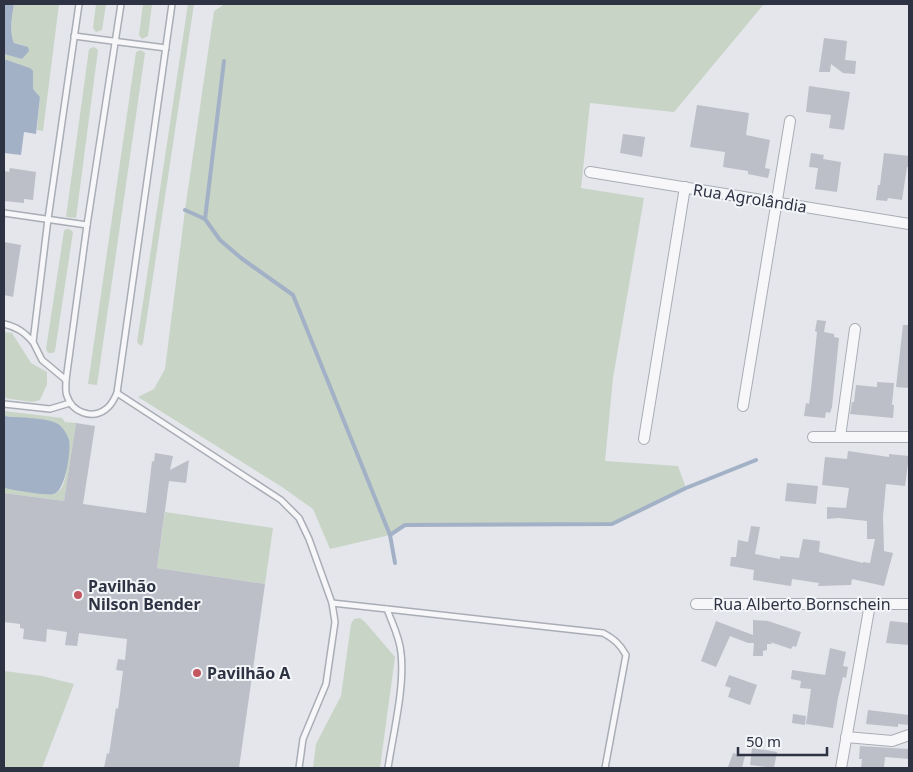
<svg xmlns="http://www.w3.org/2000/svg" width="913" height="772" viewBox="0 0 913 772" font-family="'Noto Sans',sans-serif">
  <rect width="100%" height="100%" fill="#e4e6eb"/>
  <g fill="#c8d4c6">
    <path d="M 14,4 L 59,4 L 43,131 L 37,130 L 40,97 L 33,89 L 30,68 L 4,59 L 4,54 L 22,59 L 28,51 L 24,46 L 14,43 C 9,30 12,17 14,4 Z"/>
    <polygon points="96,4 106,4 102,30 96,32 93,28"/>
    <polygon points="143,4 152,4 148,36 142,39 139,35"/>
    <polygon points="188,4 194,4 143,343 141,346 137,342"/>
    <polygon points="225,4 764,4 674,112 590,103 581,188 644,198 613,378 605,461 678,466 686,488 612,524 406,525 390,535 330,549 313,509 282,487 138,397 154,389 165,369 185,210 214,11"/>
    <polygon points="94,47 98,50 76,218 66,217 89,49"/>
    <polygon points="141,50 145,53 97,385 88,384 136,52"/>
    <polygon points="66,229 69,229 73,232 55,351 53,353 48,353 46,349 64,231"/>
    <polygon points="4,332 12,333 31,363 47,372 47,384 40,400 32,402 4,398"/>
    <path d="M 4,411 L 62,418 L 65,422 L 76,423 L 64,501 L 4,493 L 4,488 L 54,494 C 57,492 59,491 61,489 C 67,481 69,450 69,440 L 50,421 L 4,416 Z"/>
    <polygon points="165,512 273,528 265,584 157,568"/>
    <polygon points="360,618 365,622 395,657 380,768 313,768 316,744 341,696 351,624 354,619"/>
    <polygon points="4,671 42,676 74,684 42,768 4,768"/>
  </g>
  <g fill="#a3b1c7">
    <path d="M 4,4 L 14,4 C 12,17 9,30 14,43 L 28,47 L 29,51 L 22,59 L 4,54 Z"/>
    <polygon points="4,59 30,68 33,71 33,89 40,97 36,134 24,132 21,155 4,153"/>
    <path d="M 4,416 C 18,418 46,417 58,424 C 63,427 67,434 69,440 C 71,450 66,490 54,494 C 46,496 14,490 4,488 Z"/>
  </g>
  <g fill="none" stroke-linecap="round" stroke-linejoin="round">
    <g stroke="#a3b1c7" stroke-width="4">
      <polyline points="185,210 205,219 220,240 241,258 293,295 390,535 395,563"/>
      <polyline points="205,219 224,61"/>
      <polyline points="390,535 405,525 612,524 686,488 756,460"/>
    </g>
  </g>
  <g fill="#bcbfc7">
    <polygon points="824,38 847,41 845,60 856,61 855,74 843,73 831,64 830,72 819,72"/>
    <polygon points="809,86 850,92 844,130 829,128 831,115 806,112"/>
    <polygon points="697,105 749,113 746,135 770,140 765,168 770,169 768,178 748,174 748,171 723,167 725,152 690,147"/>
    <polygon points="623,134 645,137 642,157 620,153"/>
    <polygon points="811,153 824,155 823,159 841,162 837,192 815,189 818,168 809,167"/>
    <polygon points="884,153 909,156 909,167 907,167 902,200 888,198 887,201 876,200 878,185 880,185"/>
    <polygon points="10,168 36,172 33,200 24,199 24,203 4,201 4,171 9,172"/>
    <polygon points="4,242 21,245 13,297 4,295"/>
    <polygon points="817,320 826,321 824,332 834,334 834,337 839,338 832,407 830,413 826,412 825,418 804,416 806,403 809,404 811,389 817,332 815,331"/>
    <polygon points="903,325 909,325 909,388 896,387"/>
    <polygon points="877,382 894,383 892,405 894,405 893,418 850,414 852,402 854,402 856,385 877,387"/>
    <polygon points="76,423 95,426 83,504 146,513 152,461 154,462 155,453 173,456 170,470 189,460 186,483 169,481 157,568 265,584 239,768 104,768 107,753 109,754 116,708 118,709 123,671 116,670 118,659 125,660 127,639 79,633 77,646 65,645 67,632 47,629 46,642 23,639 24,629 20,628 20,624 4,622 4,493 64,501"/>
    <polygon points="848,451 889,457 889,454 909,456 905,486 886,484 883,517 884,551 893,553 884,586 852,579 851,585 818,586 819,583 792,579 791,586 753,580 754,570 730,566 731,557 736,557 738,540 748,542 751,526 760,527 755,554 780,559 780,556 799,558 803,539 820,541 819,552 863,563 863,562 870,563 875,539 867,539 867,521 839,518 827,519 827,507 846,508 849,488 822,485 825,457 847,459"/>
    <polygon points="787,483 818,486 816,504 785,501"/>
    <polygon points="753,620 768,621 801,632 796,647 793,646 791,649 767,641 772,643 771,644 767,644 767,650 763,651 763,656 753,656 754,643 748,643 730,636 716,667 701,661 716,621 753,635"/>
    <polygon points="890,621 909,623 909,645 886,643"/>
    <polygon points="830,648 846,652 843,666 848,667 846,678 843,677 838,698 833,728 806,724 811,689 800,688 801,681 791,679 792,670 825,675"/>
    <polygon points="729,675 757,685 750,705 728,697 731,688 725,686"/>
    <polygon points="868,710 909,715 909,725 898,724 898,727 866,724"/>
    <polygon points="793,714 806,716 805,725 792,723"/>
    <polygon points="860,746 909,749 909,759 885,757 884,768 861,768 862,759 859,759"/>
    <polygon points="752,748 777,752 774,768 750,765"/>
    <polygon points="733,753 745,756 742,768 728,767"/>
  </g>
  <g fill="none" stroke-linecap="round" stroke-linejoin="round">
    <defs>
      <g id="service">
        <path d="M 121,4 L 87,225 L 66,380 C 66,386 65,392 67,396 C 72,412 92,420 106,409 C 112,405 114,399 117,393 L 172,4"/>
        <polyline points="74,36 166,48"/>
        <polyline points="4,213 87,225"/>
        <path d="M 4,324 C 17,327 24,332 33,342"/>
        <polyline points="66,380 42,360 33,342 48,219 79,4"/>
        <polyline points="117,393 281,500 299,518 309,539 332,603 335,622 326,684 303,739 299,768"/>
        <polyline points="4,404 50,409 70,403"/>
        <path d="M 332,603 L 387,609 C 392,623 400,638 401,653 C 405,687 393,734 388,768"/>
        <path d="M 387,609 L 603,633 C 614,639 620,644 626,655 L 605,768"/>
      </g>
      <g id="minor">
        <polyline points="590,172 909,224"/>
        <polyline points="743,406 790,121"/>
        <polyline points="813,437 909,437"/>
        <polyline points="840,437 855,329"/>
        <polyline points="644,439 685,187"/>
        <polyline points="696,604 909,604"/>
        <polyline points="846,737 892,741 909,735"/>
        <polyline points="841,768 870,604"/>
      </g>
    </defs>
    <use href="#service" stroke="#a9adb5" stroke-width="8"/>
    <use href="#minor" stroke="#a9adb5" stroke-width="12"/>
    <use href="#service" stroke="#f7f7f9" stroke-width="5"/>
    <use href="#minor" stroke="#f7f7f9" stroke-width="10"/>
  </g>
  <g fill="#c3565e" stroke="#f4f5f8" stroke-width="2">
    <circle cx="78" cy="595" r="5"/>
    <circle cx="197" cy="673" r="5"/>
  </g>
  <g text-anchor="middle" stroke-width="4" stroke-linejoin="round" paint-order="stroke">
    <g font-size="16" fill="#2d3342" stroke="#f4f5f8">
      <text transform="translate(750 198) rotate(9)" y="6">Rua Agrolândia</text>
      <text x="802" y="610">Rua Alberto Bornschein</text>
    </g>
    <g font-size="16" font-weight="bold" fill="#2d3342" stroke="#f4f5f8" text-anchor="start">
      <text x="88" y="592">Pavilhão<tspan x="88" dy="18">Nilson Bender</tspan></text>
      <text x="207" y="679">Pavilhão A</text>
    </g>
  </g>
  <rect width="913" height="772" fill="none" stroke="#2d3342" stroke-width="10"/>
  <path d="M738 747v8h89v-8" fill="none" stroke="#2d3342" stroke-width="2.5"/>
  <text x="746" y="747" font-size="15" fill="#2d3342" stroke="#f4f5f8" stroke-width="4" paint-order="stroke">50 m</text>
</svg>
